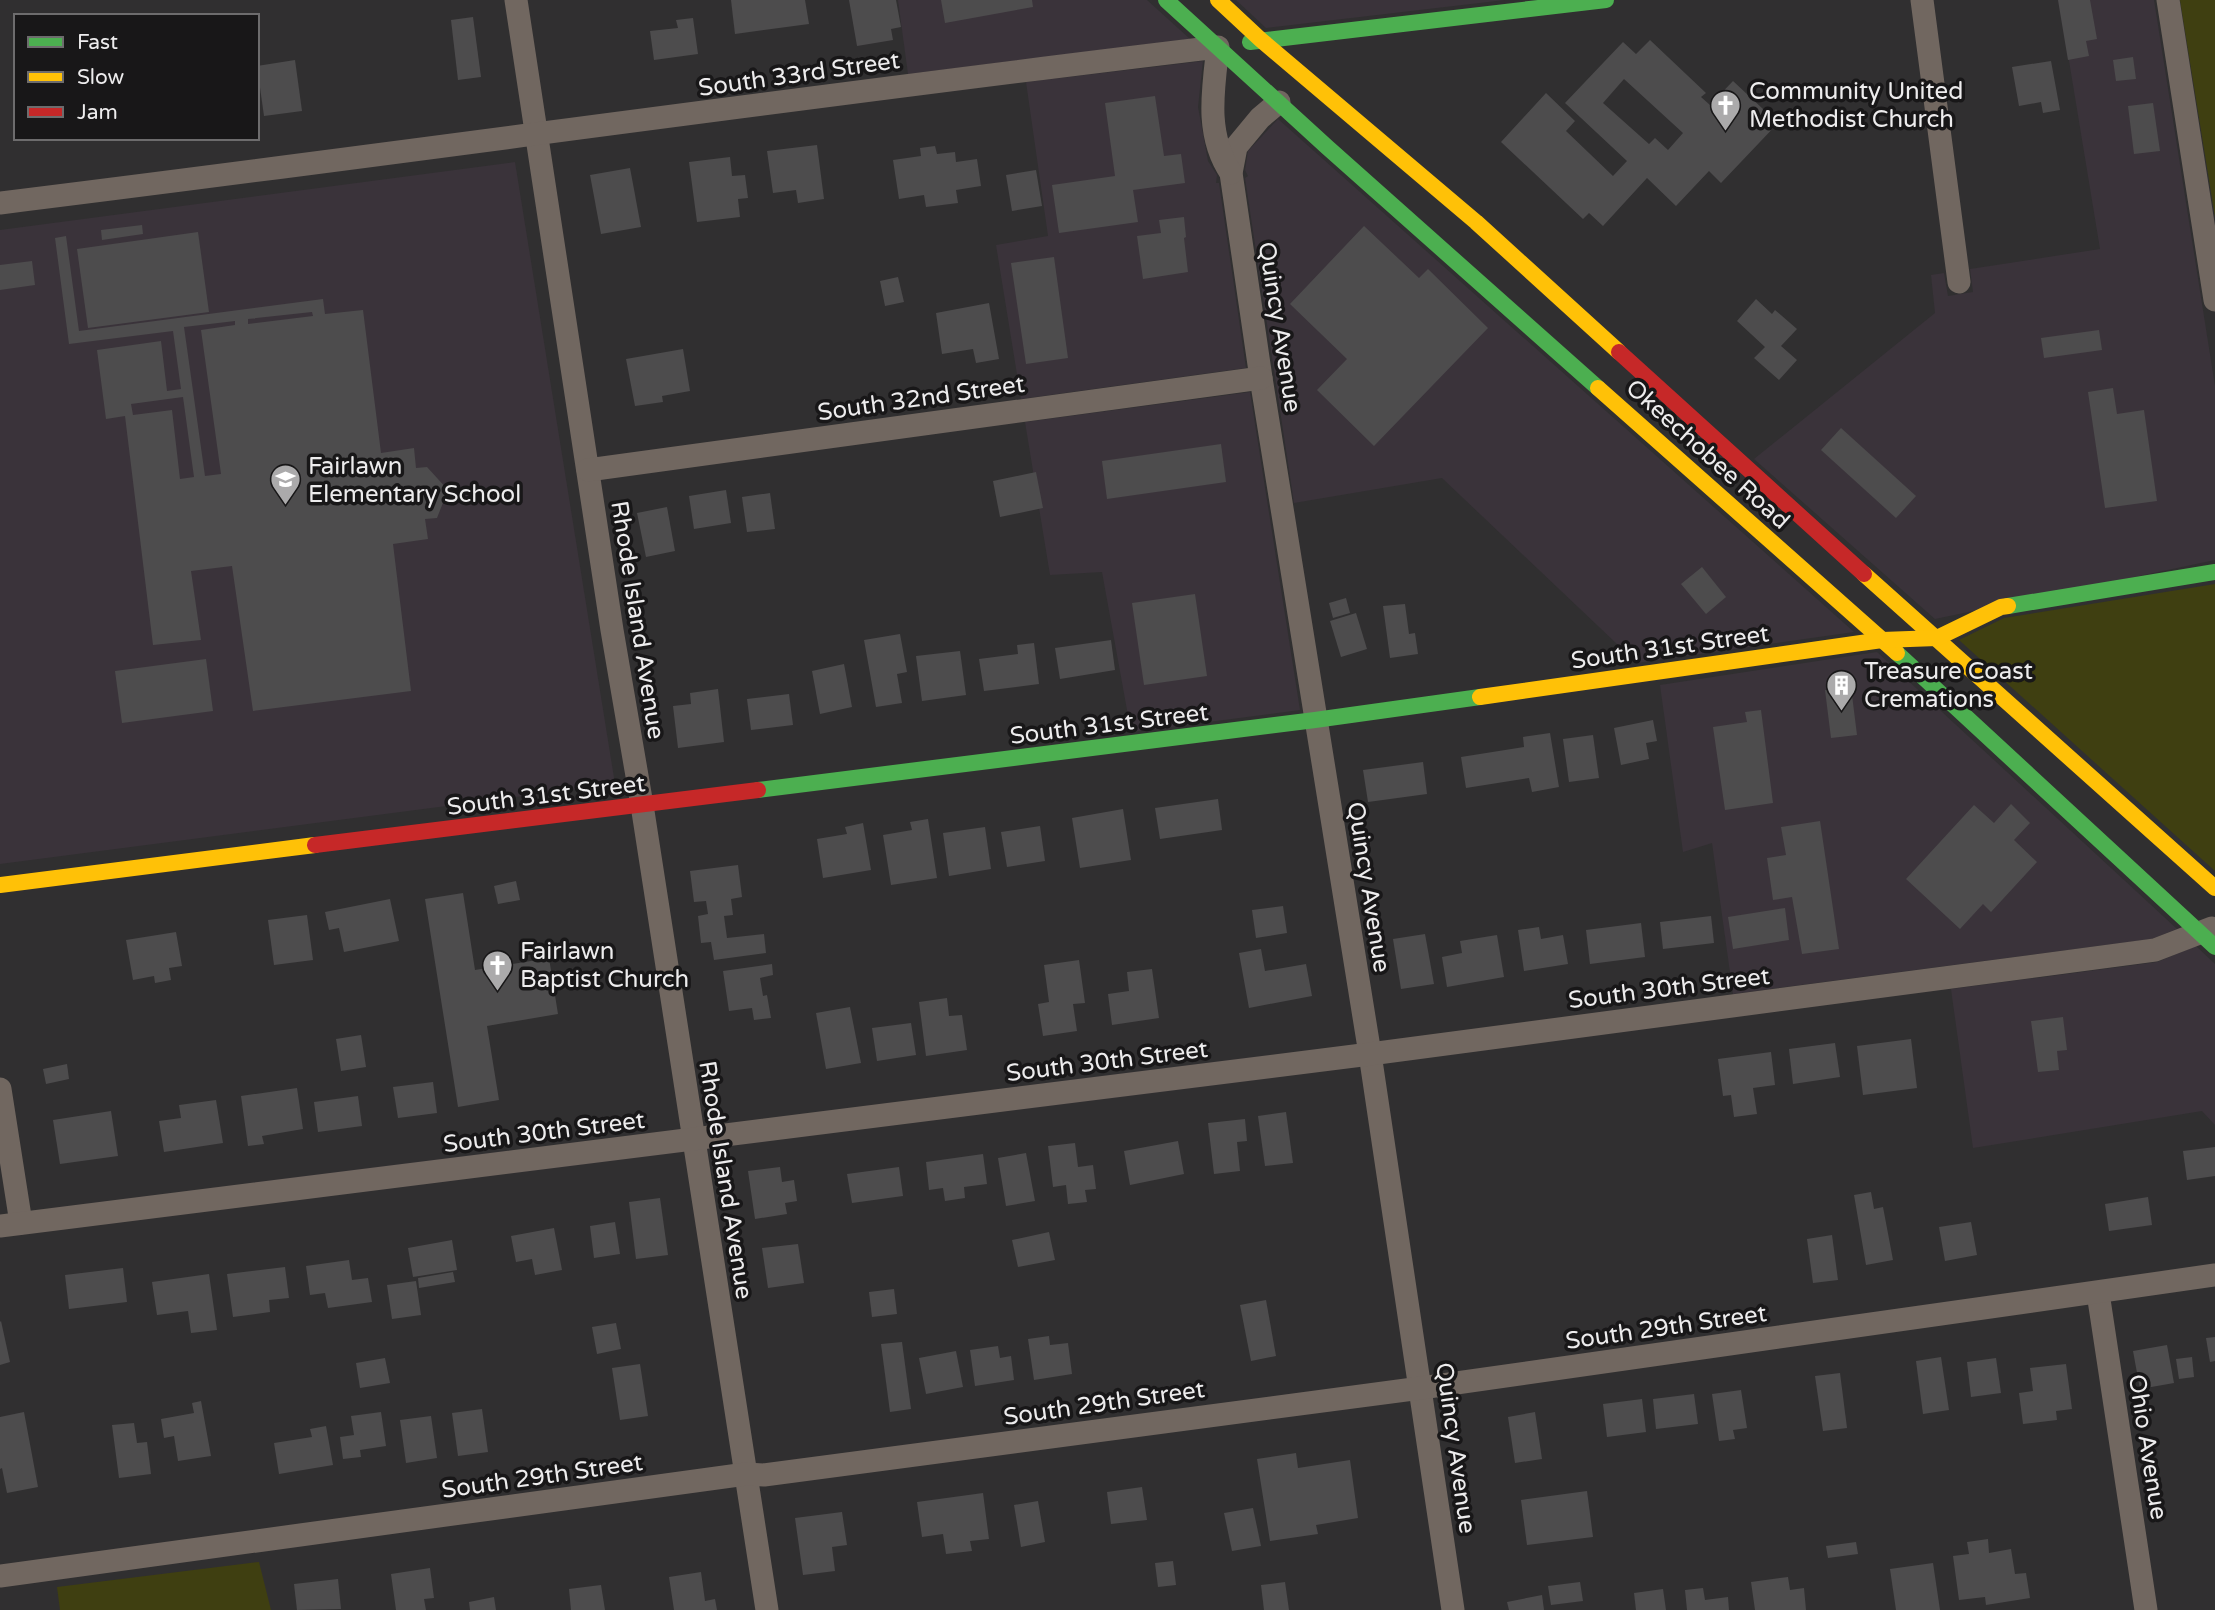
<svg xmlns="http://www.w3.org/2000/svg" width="2215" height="1610" viewBox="0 0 2215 1610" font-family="'Varela Round',sans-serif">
  <rect width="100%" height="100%" fill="#302f30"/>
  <g fill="#3a333a">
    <polygon points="898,0 1147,0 1190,39 908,74"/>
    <polygon points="1236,0 1505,0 1266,28"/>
    <polygon points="2059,0 2154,0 2215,386 2215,560 1935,619 1754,459 1935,313 1931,275 1944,273 1948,296 1973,292 1970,269 2100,249"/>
    <polygon points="1203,61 1198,107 1208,161 1217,175 1216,183 1219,183 1246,368 1021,399 996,245 1048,236 1026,82"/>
    <polygon points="1278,119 1854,632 1637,663 1442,478 1294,503 1245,178 1248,176 1245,170 1248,151"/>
    <polygon points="515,162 615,784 0,864 0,230"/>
    <polygon points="1250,392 1300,710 1131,732 1102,572 1050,575 1025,422"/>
    <polygon points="1877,652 2177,929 2152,939 1733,994 1712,843 1683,852 1660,685"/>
    <polygon points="2196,946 2215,964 2215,1125 2202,1111 1973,1148 1951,989 2157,962"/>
  </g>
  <g fill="#3f3f11">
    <polygon points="2180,0 2215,0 2215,217"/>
    <polygon points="2215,584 2215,871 1959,640 2004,618"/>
    <polygon points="259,1562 271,1610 60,1610 57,1587"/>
  </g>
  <g fill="#4d4c4d" fill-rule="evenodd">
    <polygon points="731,0 805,0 809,24 735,34"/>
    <polygon points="849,0 896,0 901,27 891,29 893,40 857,46"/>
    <polygon points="941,0 1032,0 1033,7 945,23"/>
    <polygon points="2058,0 2090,0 2097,39 2086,41 2089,56 2068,60"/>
    <polygon points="473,17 481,77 458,80 451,20"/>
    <polygon points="693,18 698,54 654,60 650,31 678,28 676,20"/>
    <path d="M 1650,40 L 1706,93 L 1701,97 L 1710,105 L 1733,81 L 1778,123 L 1721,183 L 1709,171 L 1676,206 L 1647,178 L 1603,226 L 1589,213 L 1583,219 L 1501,142 L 1546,93 L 1575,121 L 1566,131 L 1613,176 L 1627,161 L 1565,103 L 1623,42 L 1636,54 ZM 1624,79 L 1683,133 L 1668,150 L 1655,138 L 1649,144 L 1603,103 Z"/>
    <polygon points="2133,57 2136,79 2116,81 2113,60"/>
    <polygon points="295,60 302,111 264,116 257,66"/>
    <polygon points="2051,61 2060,110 2043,113 2041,102 2019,106 2012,67"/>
    <polygon points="1155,96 1164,156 1181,154 1185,183 1133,190 1138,222 1059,233 1052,185 1115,176 1105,103"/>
    <polygon points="2153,103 2160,151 2134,154 2128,106"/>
    <polygon points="817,145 824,199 798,203 796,190 773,193 767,151"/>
    <polygon points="935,146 937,154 955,152 956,162 977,159 981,186 956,190 958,203 926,207 924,195 899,199 893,160 921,156 920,148"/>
    <polygon points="730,157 732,176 745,175 748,198 738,199 740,217 697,222 689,162"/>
    <polygon points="630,168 641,227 601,234 590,175"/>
    <polygon points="1036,170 1042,206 1012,211 1006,175"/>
    <polygon points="1184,217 1186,237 1184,238 1188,272 1143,279 1137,236 1161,233 1159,220"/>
    <polygon points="142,225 143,234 102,240 101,230"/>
    <polygon points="1364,226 1419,278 1428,269 1488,328 1374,446 1317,390 1347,359 1290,304"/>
    <polygon points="198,232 209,312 88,328 77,249"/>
    <path d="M 66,236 L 79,331 L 323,299 L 325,314 L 363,310 L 381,453 L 414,448 L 416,468 L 427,467 L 448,490 L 437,518 L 425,519 L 428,539 L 393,544 L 411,691 L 253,711 L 232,566 L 191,571 L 201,640 L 153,645 L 125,416 L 106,419 L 97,350 L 161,341 L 167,391 L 181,389 L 173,331 L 69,344 L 55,238 ZM 312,312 L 313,316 L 248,324 L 248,319 ZM 235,321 L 235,325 L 201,330 L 221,474 L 205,476 L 184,327 ZM 183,397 L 194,477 L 180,479 L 172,410 L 133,415 L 131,404 Z"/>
    <polygon points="1054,257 1068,358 1026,364 1011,263"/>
    <polygon points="32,261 35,285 0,290 0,265"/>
    <polygon points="898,277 904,302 885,306 880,281"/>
    <polygon points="1756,299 1772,314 1775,310 1797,329 1781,346 1797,360 1779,380 1754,358 1765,347 1737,321"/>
    <polygon points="989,303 999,359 976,363 973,349 942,354 936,313"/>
    <polygon points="2099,330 2102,350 2044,358 2041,338"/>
    <polygon points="683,349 690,391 662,396 663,402 635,406 626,359"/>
    <polygon points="2113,388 2117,414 2144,410 2157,501 2105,508 2088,392"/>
    <polygon points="1841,428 1916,496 1896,518 1821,450"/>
    <polygon points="1221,444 1226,482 1107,499 1102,461"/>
    <polygon points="1036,472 1043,508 1000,517 993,481"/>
    <polygon points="726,490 731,523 694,529 689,496"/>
    <polygon points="770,493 775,529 747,532 742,497"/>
    <polygon points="667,507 675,551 646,557 637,513"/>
    <polygon points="1702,567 1726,597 1706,614 1681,584"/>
    <polygon points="1195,594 1207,676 1144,685 1132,603"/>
    <polygon points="1346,598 1350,613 1333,618 1329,603"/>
    <polygon points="1405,604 1409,634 1415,633 1418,654 1390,658 1383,606"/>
    <polygon points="1356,613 1367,649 1341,657 1330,621"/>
    <polygon points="900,634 907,672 897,674 902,703 876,707 864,640"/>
    <polygon points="1111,640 1115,670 1060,679 1055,648"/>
    <polygon points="1034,643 1039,684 984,691 979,659 1018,654 1017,645"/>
    <polygon points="960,651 966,695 922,701 916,656"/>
    <polygon points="206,659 213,711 122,723 115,671"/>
    <polygon points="844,664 852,707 820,714 812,671"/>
    <polygon points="1851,687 1857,735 1831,738 1825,690"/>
    <polygon points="718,689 724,742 678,748 673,706 691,704 690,693"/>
    <polygon points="789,694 793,725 751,730 747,699"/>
    <polygon points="1761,710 1773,803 1725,810 1713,727 1747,722 1745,712"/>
    <polygon points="1653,720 1657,741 1646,743 1649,759 1621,765 1614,728"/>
    <polygon points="1550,733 1559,787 1532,792 1529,778 1466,788 1461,757 1524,747 1523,737"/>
    <polygon points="1593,735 1599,778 1569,782 1563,739"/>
    <polygon points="1423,762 1427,794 1368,802 1363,770"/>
    <polygon points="1218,799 1222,830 1160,839 1155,808"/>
    <polygon points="2011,804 2030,823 2014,840 2037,862 1991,912 1983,904 1960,929 1906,879 1974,805 1994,823"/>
    <polygon points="1123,809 1131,860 1080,868 1072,818"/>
    <polygon points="928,819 937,878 891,885 883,835 912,830 910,822"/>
    <polygon points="1820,821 1839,949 1802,954 1792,897 1773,900 1767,858 1786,855 1781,827"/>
    <polygon points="863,823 871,870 823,878 817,839 847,834 845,827"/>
    <polygon points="1040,826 1045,861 1007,867 1001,832"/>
    <polygon points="985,827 991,869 949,876 943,833"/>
    <polygon points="738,865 742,897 731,899 733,915 724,916 727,938 764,934 766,953 714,960 711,942 701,943 698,916 708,914 706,901 694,902 690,871"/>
    <polygon points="516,881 520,900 498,904 494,886"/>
    <polygon points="463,893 475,970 549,958 558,1014 487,1026 499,1100 458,1107 425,899"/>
    <polygon points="390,899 399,941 344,952 339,928 329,930 325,912"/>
    <polygon points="1283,906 1287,933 1256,938 1252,910"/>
    <polygon points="1785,908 1789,940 1733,949 1728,917"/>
    <polygon points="307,915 313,960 274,965 268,920"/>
    <polygon points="1711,916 1714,943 1663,949 1660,922"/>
    <polygon points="1641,923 1645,957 1590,964 1586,930"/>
    <polygon points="1539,927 1541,939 1563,935 1568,964 1524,971 1518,930"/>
    <polygon points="176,932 182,966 169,968 171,980 155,983 154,976 133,980 126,940"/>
    <polygon points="1425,934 1434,984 1401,989 1393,939"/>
    <polygon points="1497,935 1504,977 1447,987 1442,957 1462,953 1460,941"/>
    <polygon points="1261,949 1265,971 1306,964 1312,996 1249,1008 1239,953"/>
    <polygon points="1079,960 1085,1003 1073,1004 1077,1031 1043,1036 1038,1004 1049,1002 1044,965"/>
    <polygon points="772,964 773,975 760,978 763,996 767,995 771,1018 754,1020 752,1008 729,1011 723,971"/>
    <polygon points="1152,969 1159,1018 1112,1025 1108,994 1129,991 1127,972"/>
    <polygon points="947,998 949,1016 962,1015 967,1050 926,1056 919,1002"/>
    <polygon points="850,1007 861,1063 826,1069 816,1013"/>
    <polygon points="2063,1017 2067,1050 2057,1051 2059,1070 2038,1072 2031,1021"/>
    <polygon points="911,1023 916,1055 877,1061 872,1028"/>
    <polygon points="361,1035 366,1067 341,1071 336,1039"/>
    <polygon points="1911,1039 1917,1088 1863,1095 1857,1046"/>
    <polygon points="1835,1043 1840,1077 1793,1084 1789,1049"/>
    <polygon points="1771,1052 1775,1085 1753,1088 1757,1114 1734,1117 1731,1095 1723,1096 1718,1059"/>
    <polygon points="67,1064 69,1079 46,1084 43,1069"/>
    <polygon points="433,1082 437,1113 398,1118 393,1087"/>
    <polygon points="297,1088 303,1129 262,1136 264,1144 248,1146 241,1096"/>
    <polygon points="358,1096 362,1126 318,1132 314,1102"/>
    <polygon points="216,1100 223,1143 164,1152 159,1121 181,1118 179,1105"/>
    <polygon points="111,1111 118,1156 60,1164 53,1120"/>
    <polygon points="1286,1112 1293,1163 1265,1166 1258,1116"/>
    <polygon points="1245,1119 1247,1141 1237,1142 1240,1171 1214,1174 1208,1123"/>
    <polygon points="1178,1141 1184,1174 1130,1185 1124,1151"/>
    <polygon points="1075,1143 1078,1167 1093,1165 1096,1189 1085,1190 1087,1202 1068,1204 1066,1185 1053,1187 1048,1146"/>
    <polygon points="2215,1147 2215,1176 2187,1180 2183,1151"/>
    <polygon points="1026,1153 1035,1201 1006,1206 998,1158"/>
    <polygon points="983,1154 987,1184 964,1187 965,1198 945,1201 943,1188 929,1190 926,1162"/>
    <polygon points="780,1167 782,1182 794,1180 797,1201 785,1203 787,1214 755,1219 748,1171"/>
    <polygon points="899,1167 903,1196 852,1203 847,1174"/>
    <polygon points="1871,1192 1874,1209 1883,1207 1893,1260 1866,1265 1854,1195"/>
    <polygon points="2148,1197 2152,1225 2109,1231 2105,1204"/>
    <polygon points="660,1198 668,1255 636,1259 629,1202"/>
    <polygon points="615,1222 620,1254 594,1258 590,1226"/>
    <polygon points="1971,1222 1977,1255 1945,1261 1939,1227"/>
    <polygon points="554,1228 562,1270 535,1275 532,1259 516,1262 511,1236"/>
    <polygon points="1049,1232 1055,1260 1018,1267 1012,1240"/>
    <polygon points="1832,1235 1838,1280 1813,1283 1807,1239"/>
    <polygon points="452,1240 457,1270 413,1277 408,1248"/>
    <polygon points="798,1244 804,1283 768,1288 762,1248"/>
    <polygon points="349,1260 352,1280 368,1278 372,1302 328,1308 325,1293 310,1295 306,1266"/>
    <polygon points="285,1267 289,1298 269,1300 270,1312 233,1317 227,1274"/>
    <polygon points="123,1268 127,1302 69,1309 65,1275"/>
    <polygon points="453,1272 455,1282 419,1288 418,1278"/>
    <polygon points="209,1274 217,1330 191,1333 188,1311 157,1315 152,1282"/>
    <polygon points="416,1281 421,1315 392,1319 387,1285"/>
    <polygon points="894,1289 897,1314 872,1317 869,1292"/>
    <polygon points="1266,1300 1276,1356 1251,1361 1240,1305"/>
    <polygon points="1,1321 10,1362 0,1365 0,1322"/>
    <polygon points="616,1323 621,1349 597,1354 592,1327"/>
    <polygon points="1049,1336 1050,1345 1068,1343 1072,1374 1034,1380 1028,1339"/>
    <polygon points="2215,1337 2215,1361 2210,1362 2206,1338"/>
    <polygon points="902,1342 911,1409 890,1412 881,1344"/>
    <polygon points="2167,1345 2174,1383 2140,1389 2133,1351"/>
    <polygon points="998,1346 1000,1358 1011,1356 1014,1380 975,1386 970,1350"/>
    <polygon points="956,1351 963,1387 926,1394 919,1358"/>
    <polygon points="1941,1357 1949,1410 1923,1414 1916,1361"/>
    <polygon points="2192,1357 2194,1377 2179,1379 2176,1359"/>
    <polygon points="385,1358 390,1383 360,1388 356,1363"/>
    <polygon points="1996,1358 2001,1393 1971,1397 1967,1362"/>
    <polygon points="640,1364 648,1416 620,1420 612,1368"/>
    <polygon points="2066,1364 2072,1409 2056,1411 2057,1420 2023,1424 2019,1393 2033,1391 2030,1368"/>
    <polygon points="1840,1373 1847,1428 1823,1431 1815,1376"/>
    <polygon points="1741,1390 1747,1428 1733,1430 1735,1439 1719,1441 1712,1394"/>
    <polygon points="1694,1394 1698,1424 1656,1429 1653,1399"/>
    <polygon points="1642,1399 1646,1432 1607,1437 1603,1404"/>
    <polygon points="201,1401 211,1456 178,1461 174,1436 164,1438 161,1419 194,1413 192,1403"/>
    <polygon points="482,1409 488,1452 458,1456 452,1413"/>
    <polygon points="24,1412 38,1487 7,1493 2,1468 0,1469 0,1417"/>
    <polygon points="381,1412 386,1446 360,1450 361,1457 343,1459 340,1437 354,1435 351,1416"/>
    <polygon points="1535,1412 1542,1459 1515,1463 1508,1417"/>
    <polygon points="431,1416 437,1458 406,1463 400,1420"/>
    <polygon points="134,1423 137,1443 147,1442 151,1474 119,1478 112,1425"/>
    <polygon points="326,1426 333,1465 279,1474 274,1443 312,1437 310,1429"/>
    <polygon points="1296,1453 1298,1468 1350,1460 1358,1518 1316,1525 1318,1534 1270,1541 1257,1459"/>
    <polygon points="1142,1487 1147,1520 1111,1524 1107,1492"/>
    <polygon points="1587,1491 1593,1537 1527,1545 1521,1500"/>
    <polygon points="983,1493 989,1539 970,1541 972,1551 946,1554 943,1534 922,1537 917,1502"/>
    <polygon points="1038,1501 1045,1542 1021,1547 1014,1505"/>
    <polygon points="1253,1508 1261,1546 1232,1551 1224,1513"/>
    <polygon points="842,1512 847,1545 832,1547 835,1571 803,1575 795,1518"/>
    <polygon points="1988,1539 1989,1553 2011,1549 2015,1574 2026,1573 2030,1598 1986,1605 1985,1597 1959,1600 1953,1556 1969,1554 1967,1542"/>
    <polygon points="1856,1542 1858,1554 1828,1558 1826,1546"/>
    <polygon points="1173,1561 1176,1585 1158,1587 1155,1563"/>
    <polygon points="1933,1563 1940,1610 1896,1610 1890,1569"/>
    <polygon points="430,1568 434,1598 424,1599 426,1610 396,1610 391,1574"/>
    <polygon points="701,1572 705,1601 715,1599 717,1610 674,1610 669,1577"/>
    <polygon points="1788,1577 1790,1590 1804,1588 1806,1610 1755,1610 1751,1582"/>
    <polygon points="338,1579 341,1609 297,1610 294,1584"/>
    <polygon points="1285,1582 1289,1610 1264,1610 1261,1585"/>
    <polygon points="1580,1582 1583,1601 1551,1605 1548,1586"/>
    <polygon points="601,1585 605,1610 571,1610 569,1589"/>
    <polygon points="1703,1588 1705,1600 1728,1597 1729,1610 1687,1610 1685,1590"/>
    <polygon points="1663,1589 1666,1610 1636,1610 1634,1593"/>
    <polygon points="1542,1595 1544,1610 1509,1610 1507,1602"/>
    <polygon points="494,1597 496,1610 470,1610 469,1602"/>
  </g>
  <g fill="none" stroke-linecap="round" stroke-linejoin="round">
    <g stroke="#716760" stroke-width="23">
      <polyline points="516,0 612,630 642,805 767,1610"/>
      <polyline points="1922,0 1959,282"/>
      <polyline points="2168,0 2215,300"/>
      <polyline points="1279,102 1260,118 1236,147 1231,173 1261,378 1370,1054 1453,1610"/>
      <path d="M 0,203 C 406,153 812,95 1218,47 C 1213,90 1205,135 1231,173"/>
      <polyline points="588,470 1261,378"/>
      <polyline points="0,1089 21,1223"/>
      <polyline points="0,1226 1370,1054 2155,950 2212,928"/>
      <polyline points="2098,1293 2146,1610"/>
      <polyline points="0,1576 746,1474 764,1475 1421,1388 2215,1275"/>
    </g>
    <g stroke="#4caf50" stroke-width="16">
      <polyline points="1166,0 1327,147 1598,388"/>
      <polyline points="1250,42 1606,0"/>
      <polyline points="2008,606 2215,572"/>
      <polyline points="1897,653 2215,947"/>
      <polyline points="758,790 1315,720 1480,697"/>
    </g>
    <g stroke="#ffc107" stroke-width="16">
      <polyline points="1218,0 1261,40 1476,222 1619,352"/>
      <polyline points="1598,388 1897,653"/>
      <polyline points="1864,574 2215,888"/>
      <polyline points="1480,697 1882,640 1937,638 2001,607 2008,606"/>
      <polyline points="0,885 315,845"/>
    </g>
    <g stroke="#c62828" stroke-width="16">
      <polyline points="1619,352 1864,574"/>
      <polyline points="315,845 758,790"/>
    </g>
  </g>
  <defs>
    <symbol id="church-pin" viewBox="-11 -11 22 30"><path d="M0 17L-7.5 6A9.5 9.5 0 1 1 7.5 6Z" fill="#abaaab" stroke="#181718"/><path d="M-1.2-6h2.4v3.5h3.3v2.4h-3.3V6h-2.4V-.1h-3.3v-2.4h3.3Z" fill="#fff"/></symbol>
    <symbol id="school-pin" viewBox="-11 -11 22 30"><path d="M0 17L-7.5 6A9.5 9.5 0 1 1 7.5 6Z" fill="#abaaab" stroke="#181718"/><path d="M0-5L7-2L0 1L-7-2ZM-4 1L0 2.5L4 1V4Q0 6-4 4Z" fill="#fff"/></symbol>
    <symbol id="building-pin" viewBox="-11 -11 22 30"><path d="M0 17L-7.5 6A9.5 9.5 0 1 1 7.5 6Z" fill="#abaaab" stroke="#181718"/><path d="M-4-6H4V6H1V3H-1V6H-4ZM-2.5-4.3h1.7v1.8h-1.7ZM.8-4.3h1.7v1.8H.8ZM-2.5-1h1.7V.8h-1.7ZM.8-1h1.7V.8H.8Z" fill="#fff"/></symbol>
  </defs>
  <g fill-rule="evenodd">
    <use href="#church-pin" x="1708" y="88" width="35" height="47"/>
    <use href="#school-pin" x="268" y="462" width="35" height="47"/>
    <use href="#building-pin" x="1824" y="668" width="35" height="47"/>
    <use href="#church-pin" x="480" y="948" width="35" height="47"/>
  </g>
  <g text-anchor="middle" stroke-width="7" stroke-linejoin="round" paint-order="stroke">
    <g font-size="24" fill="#edeced" stroke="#181718">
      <text transform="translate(799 74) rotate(-8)" y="8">South 33rd Street</text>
      <text transform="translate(1280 327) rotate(81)" y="8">Quincy Avenue</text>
      <text transform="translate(921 398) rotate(-8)" y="8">South 32nd Street</text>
      <text transform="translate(1708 454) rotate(42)" y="8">Okeechobee Road</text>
      <text transform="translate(638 620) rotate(81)" y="8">Rhode Island Avenue</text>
      <text transform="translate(1670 647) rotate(-8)" y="8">South 31st Street</text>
      <text transform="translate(1109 724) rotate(-7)" y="8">South 31st Street</text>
      <text transform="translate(546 795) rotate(-7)" y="8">South 31st Street</text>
      <text transform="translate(1369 887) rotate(81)" y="8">Quincy Avenue</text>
      <text transform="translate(1669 988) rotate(-7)" y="8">South 30th Street</text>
      <text transform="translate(1107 1061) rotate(-7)" y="8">South 30th Street</text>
      <text transform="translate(544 1132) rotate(-7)" y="8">South 30th Street</text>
      <text transform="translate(726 1180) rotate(81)" y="8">Rhode Island Avenue</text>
      <text transform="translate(1666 1327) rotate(-8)" y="8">South 29th Street</text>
      <text transform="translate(1104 1403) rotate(-8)" y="8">South 29th Street</text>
      <text transform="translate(2148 1447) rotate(81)" y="8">Ohio Avenue</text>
      <text transform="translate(1456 1448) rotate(82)" y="8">Quincy Avenue</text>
      <text transform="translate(542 1476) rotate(-8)" y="8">South 29th Street</text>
    </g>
    <g font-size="24" fill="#edeced" stroke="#181718" text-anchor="start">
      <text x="1749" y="99">Community United<tspan x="1749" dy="28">Methodist Church</tspan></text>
      <text x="308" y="474">Fairlawn<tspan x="308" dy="28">Elementary School</tspan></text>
      <text x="1864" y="679">Treasure Coast<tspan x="1864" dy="28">Cremations</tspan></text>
      <text x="520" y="959">Fairlawn<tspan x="520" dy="28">Baptist Church</tspan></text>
    </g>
  </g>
  <rect x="14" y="14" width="245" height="126" fill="#181718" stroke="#6d6c6d" stroke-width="2"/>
  <rect x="28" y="37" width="35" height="10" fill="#4caf50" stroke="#6d6c6d" stroke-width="2"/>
  <text x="77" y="49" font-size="21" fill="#edeced">Fast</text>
  <rect x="28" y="72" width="35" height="10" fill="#ffc107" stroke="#6d6c6d" stroke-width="2"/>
  <text x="77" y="84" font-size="21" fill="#edeced">Slow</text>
  <rect x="28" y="107" width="35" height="10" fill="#c62828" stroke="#6d6c6d" stroke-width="2"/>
  <text x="77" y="119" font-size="21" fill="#edeced">Jam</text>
</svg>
